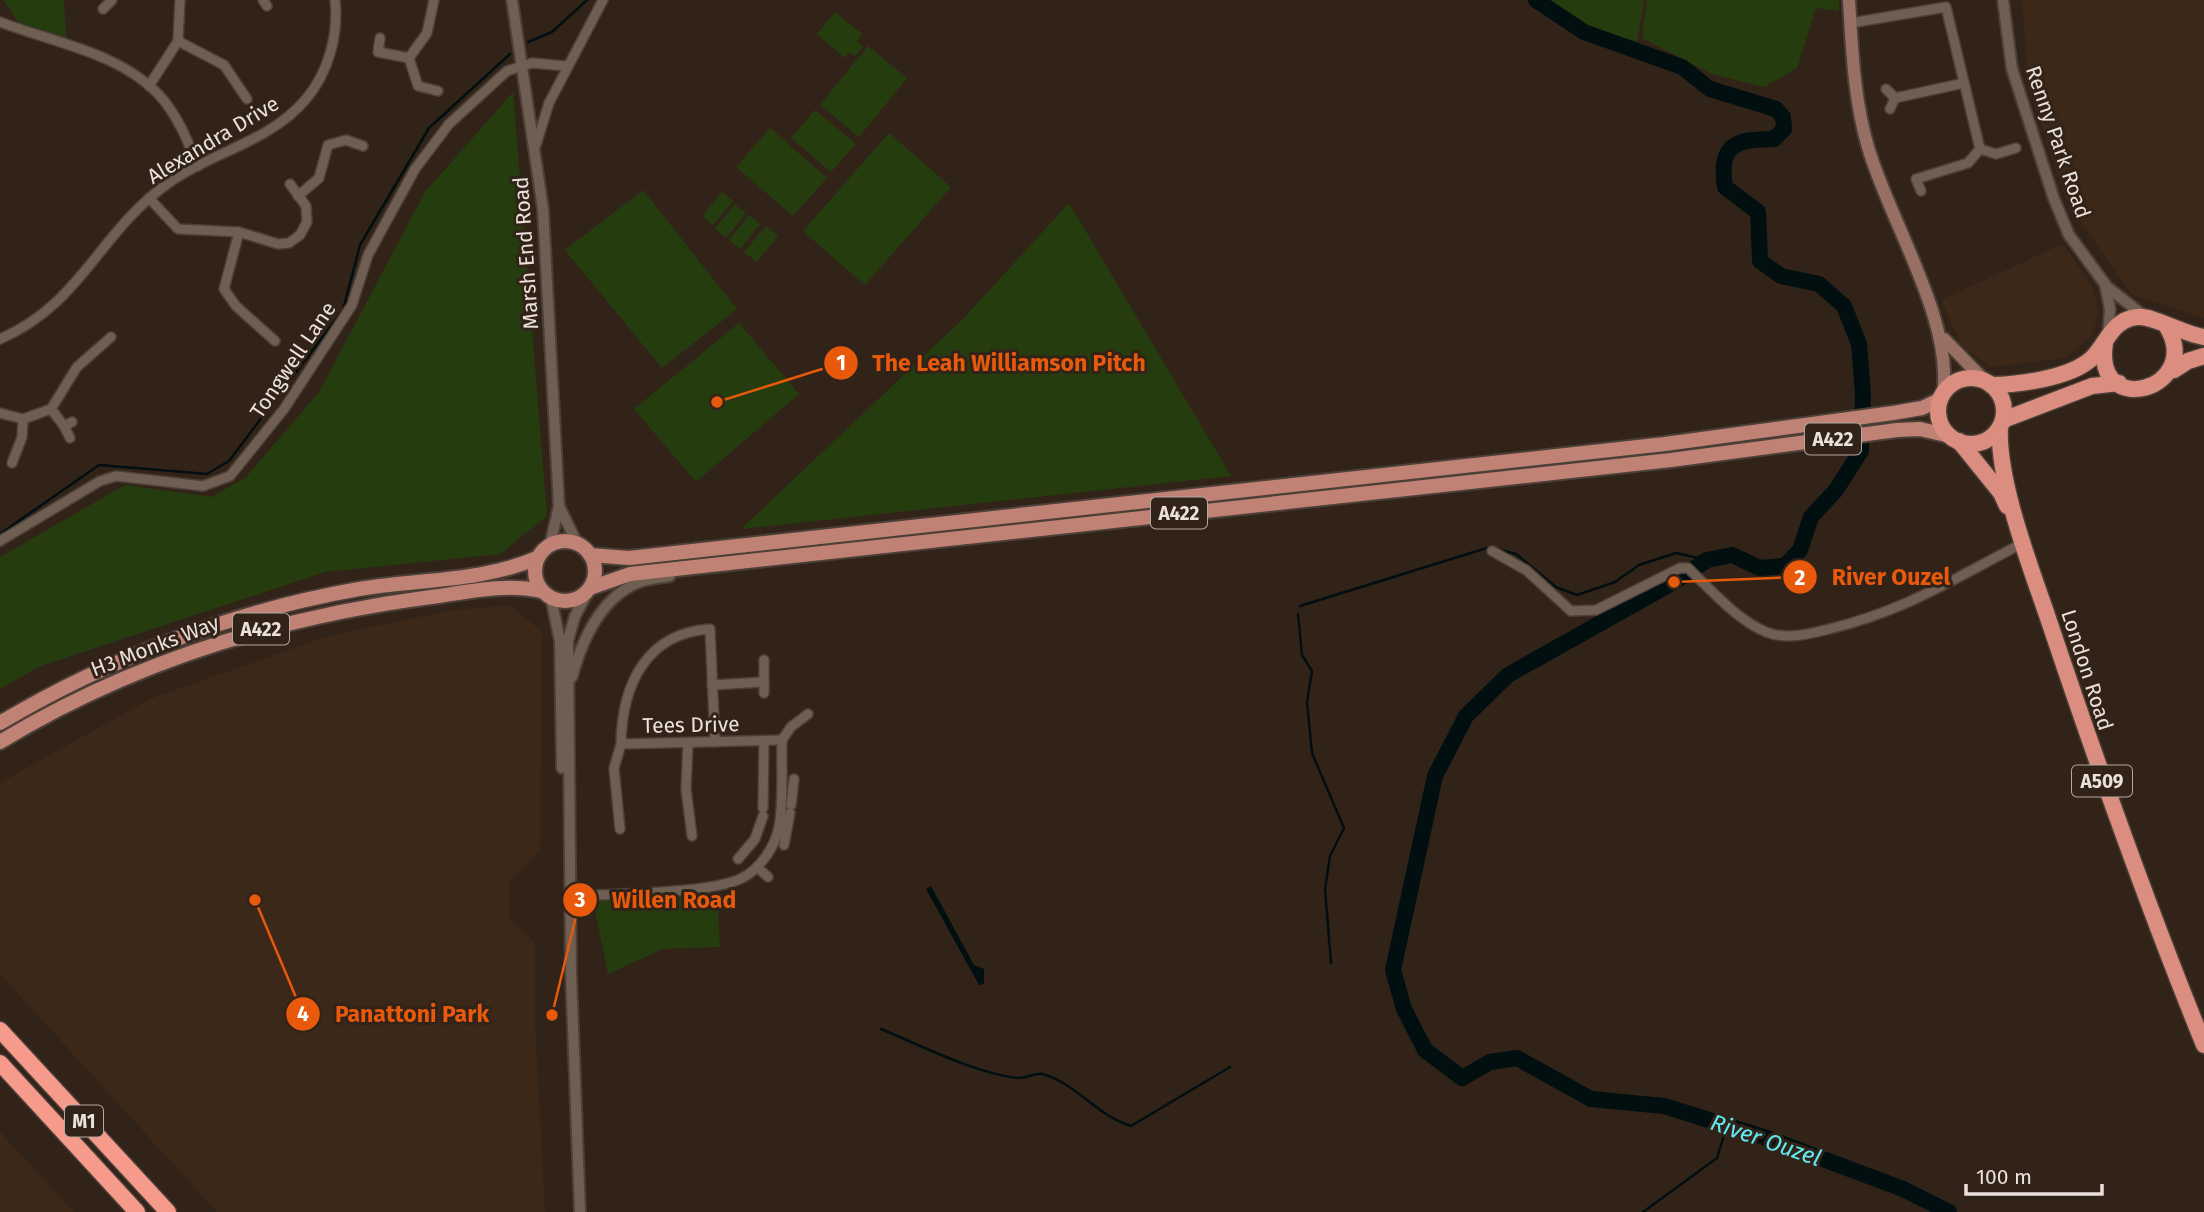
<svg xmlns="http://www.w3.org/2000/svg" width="2204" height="1212" viewBox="0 0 2204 1212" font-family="'Fira Sans',sans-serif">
  <rect width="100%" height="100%" fill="#322319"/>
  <g fill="#3c2819">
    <polygon points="2022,0 2204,0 2204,318 2132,295 2067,202 2029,89"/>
    <polygon points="2063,244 2092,286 2099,313 2092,335 2066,358 1991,367 1963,347 1941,300"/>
    <polygon points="510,605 542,632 540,851 509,883 509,917 535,943 535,1023 545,1212 217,1212 0,974 0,783 150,699 328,636 448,611"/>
    <polygon points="0,1132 74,1212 0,1212"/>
  </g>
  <g fill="#253d0e">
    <polygon points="3,0 64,0 66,37 19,23"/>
    <polygon points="1549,0 1644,0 1637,42 1589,28"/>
    <polygon points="1647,0 1839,0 1839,11 1816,8 1797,68 1764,87 1712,74 1642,38"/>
    <polygon points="835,12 862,34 857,41 863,47 855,56 849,52 845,58 817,34"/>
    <polygon points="868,46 907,78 859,137 820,105"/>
    <polygon points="513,92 547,516 500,554 325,572 38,667 0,689 0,557 125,485 212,497 246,477 319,392 425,192"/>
    <polygon points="815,110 856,144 831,172 791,138"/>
    <polygon points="770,128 827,178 793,216 736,167"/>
    <polygon points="889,133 951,187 865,285 803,231"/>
    <polygon points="643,190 737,309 662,368 565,250"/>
    <polygon points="722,192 733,201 713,225 702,216"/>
    <polygon points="1069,203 1231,476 741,529 964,318"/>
    <polygon points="735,204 746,213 726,238 715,229"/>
    <polygon points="749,215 760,224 740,249 729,240"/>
    <polygon points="766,226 778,236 757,262 744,252"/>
    <polygon points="739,323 799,394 696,482 634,409"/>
    <polygon points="717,890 720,947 662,949 608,974 595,910 603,899"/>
  </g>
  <polygon fill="#010f10" points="931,886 974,965 984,969 984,984 979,985 926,889"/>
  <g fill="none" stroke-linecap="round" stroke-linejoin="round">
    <g stroke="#010f10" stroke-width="2.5">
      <polyline points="528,42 552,32 587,0"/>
      <polyline points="0,534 99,465 207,474 229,461 343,310 360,245 429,128 510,54"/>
      <polyline points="1497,549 1516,554 1556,587 1577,595 1615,582 1639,565 1676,553 1707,560"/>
      <polyline points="1300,606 1490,547"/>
      <polyline points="1298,614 1302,655 1312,671 1307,702 1312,753 1344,828 1330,856 1325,889 1331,963"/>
      <path d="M 881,1029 C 922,1046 972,1072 1017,1078 C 1026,1079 1035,1072 1043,1074 C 1077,1084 1097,1116 1131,1126 L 1230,1067"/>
      <polyline points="1643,1212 1717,1158 1727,1126"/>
    </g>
    <path stroke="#010f10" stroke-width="16" d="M 1536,0 L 1584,32 L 1682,67 L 1710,89 L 1776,109 L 1783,117 L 1784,129 L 1774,139 C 1736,139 1718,144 1725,187 L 1758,212 L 1760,261 L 1781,276 L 1819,284 L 1844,306 L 1859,344 L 1863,394 L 1861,451 L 1836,490 L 1811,517 L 1800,550 L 1785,566 L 1760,568 L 1732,555 L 1707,560 L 1674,582 L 1508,675 L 1466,716 L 1435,776 L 1393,970 L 1404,1009 L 1425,1050 L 1462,1078 L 1490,1062 L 1517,1058 L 1591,1099 L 1664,1106 L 1767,1138 L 1903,1189 L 1949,1212"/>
    <defs>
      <g id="minor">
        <polyline points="263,0 267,6"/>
        <polyline points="434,0 427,33 409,58 418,86 438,91"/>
        <polyline points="103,9 112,0"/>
        <path d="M 0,22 C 52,42 121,53 160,96 C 178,116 188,142 198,166"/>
        <polyline points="1851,23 1946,7 1980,149 1968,163 1916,179 1921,191"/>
        <polyline points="380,38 378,52 409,58"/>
        <polyline points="178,41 224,65 247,99"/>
        <polyline points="149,86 178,41 180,0"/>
        <polyline points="1886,89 1895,98 1964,83"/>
        <polyline points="1890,109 1895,98"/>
        <polyline points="536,145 549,103 603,0"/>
        <polyline points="1980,149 1996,154 2016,148"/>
        <polyline points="298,196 319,178 328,145 346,140 363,146"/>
        <polyline points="149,198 178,229 239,232 278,244 289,243 300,235 307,222 306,206 290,184"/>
        <polyline points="239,232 224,289 236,306 275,341"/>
        <path d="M 0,339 C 82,304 100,230 170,182 C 214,151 270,142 306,99 C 328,73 339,35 335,0"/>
        <polyline points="51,409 64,426 72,422"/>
        <polyline points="0,413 23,419 51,409 77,367 111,337"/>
        <polyline points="64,426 70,438"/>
        <polyline points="12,463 22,437 23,419"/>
        <polyline points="0,541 100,481 116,476 203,486 230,476 284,409 352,305 368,255 415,169 449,124 507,71 532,63 566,66"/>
        <path d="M 1492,551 L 1526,570 L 1571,611 L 1596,610 L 1680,568 L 1688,568 C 1710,589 1737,620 1766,632 C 1786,640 1809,634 1829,629 C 1905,611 1955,578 2023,543"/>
        <polyline points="764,660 764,693"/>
        <polyline points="712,685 764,682"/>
        <polyline points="782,740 791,727 808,714"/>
        <polyline points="688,743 686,789 692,836"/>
        <path d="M 621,744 C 622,685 646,633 710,629 L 715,742"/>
        <polyline points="791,805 794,779"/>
        <polyline points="763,808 764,741"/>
        <polyline points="620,829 614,768 621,744 782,740"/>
        <polyline points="784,845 790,813"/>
        <polyline points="738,859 755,839 763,816"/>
        <polyline points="757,867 768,877"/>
        <path d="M 570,896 C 608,894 712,894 742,878 C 760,869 775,847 779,827 C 784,800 781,768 782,740"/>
      </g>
      <g id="tertiary">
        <polyline points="512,0 543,209 559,506 550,545"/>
        <polyline points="2003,0 2012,69 2054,199 2069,235 2105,284 2110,309 2108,336"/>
        <polyline points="2106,286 2144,316"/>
        <polyline points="559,506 577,543"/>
        <polyline points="551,598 560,641 562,768"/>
        <path d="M 572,677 C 582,640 600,599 637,583 C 647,579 659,578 670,576"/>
        <polyline points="580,1212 571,974 568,640 575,616 590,588"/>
      </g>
      <g id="secondary">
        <path d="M 1849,0 C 1852,49 1854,100 1868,147 C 1889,220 1954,321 1943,394"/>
        <polyline points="1944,339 1985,381"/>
      </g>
      <g id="primary">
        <circle cx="565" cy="571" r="30"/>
        <polyline points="590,555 629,558 1665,444 1893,413 1922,408 1941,399"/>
        <polyline points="590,588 630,574 1671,460 1897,430 1920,429 1950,436"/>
        <path d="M 0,723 C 109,658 234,611 359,589 C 418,579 482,582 537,558"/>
        <path d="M 0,742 C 132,662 278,617 431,597 C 468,592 505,583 541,591"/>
      </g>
      <g id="trunk">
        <path d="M 2105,343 C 2093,421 2204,389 2167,327"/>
        <polyline points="2174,370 2188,361 2204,356"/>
        <circle cx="1971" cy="411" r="33"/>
        <path d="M 1991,385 C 2018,385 2070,378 2091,359 C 2107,344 2111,320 2137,317 C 2153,315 2182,334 2204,337"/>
        <polyline points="2003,420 2092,386 2119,383"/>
        <path d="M 2000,427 C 1997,481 2031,568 2049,621 C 2097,764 2147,905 2204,1045"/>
        <polyline points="1959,441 2001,493 2007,506"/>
      </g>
      <g id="motorway">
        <polyline points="0,1030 168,1212"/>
        <polyline points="0,1063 137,1212"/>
      </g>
    </defs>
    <use href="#minor" stroke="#4b3f37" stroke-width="12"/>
    <use href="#tertiary" stroke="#4b3f37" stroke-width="14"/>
    <use href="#secondary" stroke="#4b3f37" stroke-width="16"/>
    <use href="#primary" stroke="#4b3f37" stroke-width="18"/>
    <use href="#trunk" stroke="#4b3f37" stroke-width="19"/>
    <use href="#motorway" stroke="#4b3f37" stroke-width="19"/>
    <use href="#minor" stroke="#6f5e52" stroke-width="9"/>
    <use href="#tertiary" stroke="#6f5e52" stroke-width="10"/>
    <use href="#secondary" stroke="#987063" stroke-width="12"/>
    <use href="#primary" stroke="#c08275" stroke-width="14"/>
    <use href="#trunk" stroke="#db8e80" stroke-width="16"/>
    <use href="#motorway" stroke="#f69a8c" stroke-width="16"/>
  </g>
  <g text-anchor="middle" stroke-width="6" stroke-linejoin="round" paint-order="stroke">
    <g fill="#322319" stroke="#b4a8a0" stroke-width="2">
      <rect x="1805" y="423.5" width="56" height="31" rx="5"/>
      <rect x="1151" y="497.5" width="56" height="31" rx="5"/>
      <rect x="233" y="613.5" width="56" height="31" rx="5"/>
      <rect x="2072" y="765.5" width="60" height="31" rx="5"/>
      <rect x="65" y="1105.5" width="38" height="31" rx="5"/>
    </g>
    <g font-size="19" font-weight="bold" fill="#ebe1da">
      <text x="1833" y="446">A422</text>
      <text x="1179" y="520">A422</text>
      <text x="261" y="636">A422</text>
      <text x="2102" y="788">A509</text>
      <text x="84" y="1128">M1</text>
    </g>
    <g font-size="21" fill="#ebe1da" stroke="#322319">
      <text transform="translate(213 140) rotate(-31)" y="7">Alexandra Drive</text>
      <text transform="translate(2058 142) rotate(71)" y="7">Renny Park Road</text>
      <text transform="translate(526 253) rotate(-94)" y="7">Marsh End Road</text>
      <text transform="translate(293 360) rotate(-56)" y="7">Tongwell Lane</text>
      <text transform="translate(155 646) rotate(-21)" y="7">H3 Monks Way</text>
      <text transform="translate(2087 670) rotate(72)" y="7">London Road</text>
      <text transform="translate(691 725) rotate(-1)" y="7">Tees Drive</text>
    </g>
    <g font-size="23" font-style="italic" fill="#60ebf3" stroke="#322319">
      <text transform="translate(1766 1140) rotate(19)" y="8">River Ouzel</text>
    </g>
  </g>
  <path fill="none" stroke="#e8590c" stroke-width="2.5" d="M717 402L841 363M1674 582L1800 577M552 1015L580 900M255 900L303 1014"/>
  <g fill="#e8590c" stroke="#322319" stroke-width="2.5">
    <circle cx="717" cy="402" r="7"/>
    <circle cx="1674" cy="582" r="7"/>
    <circle cx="552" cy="1015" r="7"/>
    <circle cx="255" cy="900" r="7"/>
    <circle cx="841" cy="363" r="18"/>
    <circle cx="1800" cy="577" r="18"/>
    <circle cx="580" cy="900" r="18"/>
    <circle cx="303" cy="1014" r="18"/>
  </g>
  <g font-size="21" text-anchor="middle" font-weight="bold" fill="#fff">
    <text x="841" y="370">1</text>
    <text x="1800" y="585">2</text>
    <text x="580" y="907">3</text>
    <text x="303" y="1021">4</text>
  </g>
  <g font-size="23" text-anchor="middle" font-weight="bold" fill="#e8590c" stroke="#322319" stroke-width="6" stroke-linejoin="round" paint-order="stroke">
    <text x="1009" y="371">The Leah Williamson Pitch</text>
    <text x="1891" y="585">River Ouzel</text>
    <text x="674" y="908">Willen Road</text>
    <text x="412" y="1022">Panattoni Park</text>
  </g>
  <path d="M1966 1184v10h136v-10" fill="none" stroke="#ebe1da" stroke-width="3.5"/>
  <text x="1976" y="1184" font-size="21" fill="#ebe1da" stroke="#322319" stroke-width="5" paint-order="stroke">100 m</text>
</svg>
